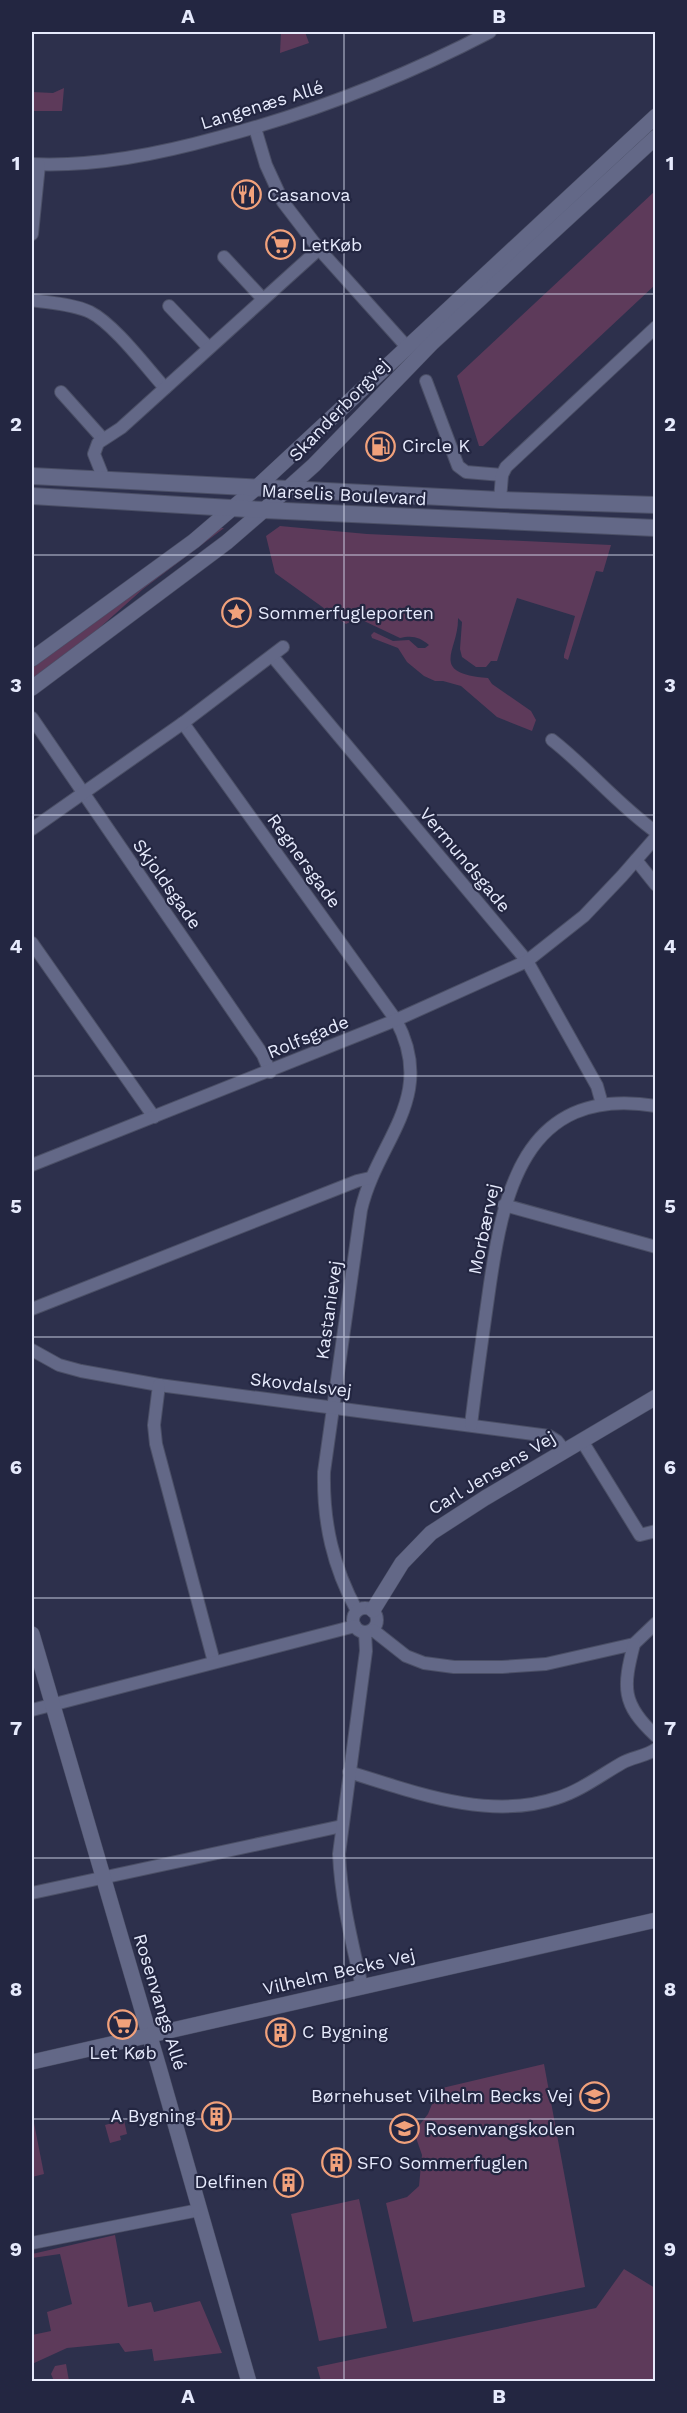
<svg xmlns="http://www.w3.org/2000/svg" width="687" height="2413" viewBox="0 0 687 2413" font-family="'Work Sans',sans-serif">
  <rect width="100%" height="100%" fill="#2d304c"/>
  <g fill="#5d3a5a">
    <polygon points="281,32 305,32 309,43 280,53"/>
    <polygon points="64,88 62,111 32,111 32,92 53,93"/>
    <polygon points="655,191 655,285 483,446 479,446 457,376"/>
    <path d="M 280,526 L 367,534 L 611,545 L 603,572 L 596,571 L 568,660 L 564,658 L 564,655 L 575,616 L 517,598 L 497,661 L 491,661 L 486,667 L 476,667 L 462,657 L 460,649 L 462,622 L 458,618 C 459,651 427,673 488,678 L 492,684 L 531,711 L 536,720 L 532,731 L 497,717 L 461,686 L 443,681 L 435,681 L 424,676 L 407,662 L 398,648 L 372,638 L 371,635 L 374,632 L 393,641 L 409,640 L 418,648 L 425,648 L 429,645 C 420,637 412,635 400,638 L 345,612 L 354,620 L 346,624 L 275,573 L 266,536 Z"/>
    <polygon points="219,528 224,528 143,589 96,631 32,679 32,668"/>
    <polygon points="544,2064 585,2287 413,2322 386,2203 407,2197 419,2186 422,2155 414,2132 428,2114 438,2089"/>
    <polygon points="124,2120 127,2134 120,2136 121,2140 110,2143 105,2125"/>
    <polygon points="32,2123 34,2123 44,2174 32,2177"/>
    <polygon points="359,2199 387,2328 319,2341 291,2214"/>
    <polygon points="115,2235 128,2307 151,2302 154,2312 200,2301 222,2353 154,2361 152,2349 125,2352 119,2343 67,2348 32,2364 32,2335 51,2331 47,2312 72,2304 60,2254 32,2258 32,2254"/>
    <polygon points="624,2269 655,2288 655,2381 321,2381 317,2367 596,2308"/>
    <polygon points="66,2364 69,2381 54,2381 51,2374 55,2366"/>
  </g>
  <g fill="none" stroke-linecap="round" stroke-linejoin="round">
    <defs>
      <g id="minor">
        <polyline points="255,128 266,165 283,202 319,249 407,347"/>
        <path d="M 32,164 C 95,167 159,154 220,137 C 314,112 404,77 490,32"/>
        <polyline points="32,234 39,165"/>
        <polyline points="224,257 263,299"/>
        <path d="M 32,300 C 50,303 73,304 90,312 C 114,324 146,367 165,388"/>
        <polyline points="169,306 209,348"/>
        <polyline points="426,381 458,466 466,472 502,475"/>
        <polyline points="61,392 103,439"/>
        <polyline points="104,479 94,454 98,443 121,428 319,249"/>
        <polyline points="500,500 502,475 506,467 656,327"/>
        <polyline points="273,657 527,961 597,1086 602,1104"/>
        <polyline points="32,718 263,1055 270,1072"/>
        <path d="M 183,723 L 396,1020 C 438,1098 377,1140 361,1210 L 324,1472 C 323,1523 333,1567 357,1611"/>
        <path d="M 552,740 C 588,768 618,805 656,832"/>
        <polyline points="32,829 183,723 283,647"/>
        <polyline points="636,860 656,885"/>
        <polyline points="32,943 154,1117"/>
        <polyline points="32,1165 396,1020 527,961 584,916 622,876 656,837"/>
        <polyline points="504,1205 656,1247"/>
        <polyline points="32,1309 357,1181 370,1178"/>
        <polyline points="32,1350 59,1365 81,1371 159,1385 549,1436 557,1441 565,1451"/>
        <polyline points="159,1385 154,1425 156,1444 214,1662"/>
        <path d="M 471,1425 C 476,1382 482,1340 488,1298 C 502,1196 522,1084 656,1106"/>
        <polyline points="582,1441 640,1535 656,1531"/>
        <circle cx="365" cy="1620" r="12"/>
        <polyline points="373,1630 406,1656 424,1663 454,1667 502,1667 546,1664 634,1644 656,1623"/>
        <path d="M 634,1644 C 623,1687 621,1704 656,1736"/>
        <polyline points="32,1710 355,1626"/>
        <path d="M 349,1772 C 414,1792 489,1821 557,1798 C 580,1791 601,1775 622,1763 C 632,1757 647,1756 656,1749"/>
        <polyline points="32,1893 342,1826"/>
        <path d="M 362,1987 C 352,1942 341,1900 339,1854 L 366,1651 L 365,1632"/>
        <polyline points="32,2243 199,2210"/>
      </g>
      <g id="tertiary">
        <polyline points="32,659 194,541 256,488 656,116"/>
        <polyline points="32,688 227,542 264,510 314,465 432,343 656,137"/>
        <polyline points="373,1610 402,1563 431,1533 485,1498 656,1397"/>
        <polyline points="32,1634 160,2071 249,2382"/>
        <polyline points="32,2062 656,1920"/>
      </g>
      <g id="secondary">
        <polyline points="32,476 500,500 656,505"/>
        <polyline points="32,496 264,510 656,528"/>
      </g>
    </defs>
    <use href="#minor" stroke="#4b4f66" stroke-width="14"/>
    <use href="#tertiary" stroke="#4b4f66" stroke-width="16"/>
    <use href="#secondary" stroke="#4b4f66" stroke-width="18"/>
    <use href="#minor" stroke="#636887" stroke-width="12"/>
    <use href="#tertiary" stroke="#636887" stroke-width="15"/>
    <use href="#secondary" stroke="#636887" stroke-width="16"/>
  </g>
  <path fill="none" stroke="#e6eafc" stroke-width="1.5" stroke-opacity="0.55" d="M 344,32 L 344,2382M 32,294 L 656,294M 32,555 L 656,555M 32,815 L 656,815M 32,1076 L 656,1076M 32,1337 L 656,1337M 32,1598 L 656,1598M 32,1858 L 656,1858M 32,2119 L 656,2119"/>
  <defs>
    <symbol id="restaurant-ring" viewBox="-11 -11 22 22"><circle r="9.5" fill="#232641" stroke="#f1a17b" stroke-width="1.5"/><path d="M-5-6h1v4h1v-4h1v4h1v-4h1v5L-1.5 .5V6h-2V.5L-5-1ZM5-6V6H3V1.5H1.5Q1.5-4 5-6Z" fill="#f1a17b"/></symbol>
    <symbol id="supermarket-ring" viewBox="-11 -11 22 22"><circle r="9.5" fill="#232641" stroke="#f1a17b" stroke-width="1.5"/><path d="M-6-5.5h2.5l.6 2H6L4.5 2H-2.5L-4.4-4H-6ZM-1.5 3.2a1.3 1.3 0 1 0 .1 0ZM3 3.2a1.3 1.3 0 1 0 .1 0Z" fill="#f1a17b"/></symbol>
    <symbol id="fuel-ring" viewBox="-11 -11 22 22"><circle r="9.5" fill="#232641" stroke="#f1a17b" stroke-width="1.5"/><path d="M-5.5-6h7V0h2V4h1.3V-2.5L3-4.5l.8-.8L6-3V5H2.5V1h-1V6h-7ZM-4.2-4.7v3.2H.2V-4.7Z" fill="#f1a17b"/></symbol>
    <symbol id="sight-ring" viewBox="-11 -11 22 22"><circle r="9.5" fill="#232641" stroke="#f1a17b" stroke-width="1.5"/><path d="M0-6L1.8-2.2L6-1.7L2.9 1.2L3.7 5.4L0 3.3L-3.7 5.4L-2.9 1.2L-6-1.7L-1.8-2.2Z" fill="#f1a17b"/></symbol>
    <symbol id="building-ring" viewBox="-11 -11 22 22"><circle r="9.5" fill="#232641" stroke="#f1a17b" stroke-width="1.5"/><path d="M-4-6H4V6H1V3H-1V6H-4ZM-2.5-4.3h1.7v1.8h-1.7ZM.8-4.3h1.7v1.8H.8ZM-2.5-1h1.7V.8h-1.7ZM.8-1h1.7V.8H.8Z" fill="#f1a17b"/></symbol>
    <symbol id="school-ring" viewBox="-11 -11 22 22"><circle r="9.5" fill="#232641" stroke="#f1a17b" stroke-width="1.5"/><path d="M0-5L7-2L0 1L-7-2ZM-4 1L0 2.5L4 1V4Q0 6-4 4Z" fill="#f1a17b"/></symbol>
  </defs>
  <g fill-rule="evenodd">
    <use href="#restaurant-ring" x="230" y="178" width="33" height="33"/>
    <use href="#supermarket-ring" x="264" y="228" width="33" height="33"/>
    <use href="#fuel-ring" x="364" y="430" width="33" height="33"/>
    <use href="#sight-ring" x="220" y="596" width="33" height="33"/>
    <use href="#supermarket-ring" x="106" y="2008" width="33" height="33"/>
    <use href="#building-ring" x="264" y="2016" width="33" height="33"/>
    <use href="#school-ring" x="578" y="2080" width="33" height="33"/>
    <use href="#building-ring" x="200" y="2100" width="33" height="33"/>
    <use href="#school-ring" x="388" y="2112" width="33" height="33"/>
    <use href="#building-ring" x="320" y="2146" width="33" height="33"/>
    <use href="#building-ring" x="272" y="2166" width="33" height="33"/>
  </g>
  <g text-anchor="middle" stroke-width="4.5" stroke-linejoin="round" paint-order="stroke">
    <g font-size="18" fill="#e6eafc" stroke="#232641">
      <text transform="translate(262 105) rotate(-17)" y="6">Langenæs Allé</text>
      <text transform="translate(339 410) rotate(-46)" y="6">Skanderborgvej</text>
      <text transform="translate(344 495) rotate(3)" y="6">Marselis Boulevard</text>
      <text transform="translate(465 860) rotate(50)" y="6">Vermundsgade</text>
      <text transform="translate(304 861) rotate(54)" y="6">Regnersgade</text>
      <text transform="translate(167 884) rotate(55)" y="6">Skjoldsgade</text>
      <text transform="translate(308 1037) rotate(-22)" y="6">Rolfsgade</text>
      <text transform="translate(484 1229) rotate(-78)" y="6">Morbærvej</text>
      <text transform="translate(329 1310) rotate(-82)" y="6">Kastanievej</text>
      <text transform="translate(301 1385) rotate(7)" y="6">Skovdalsvej</text>
      <text transform="translate(492 1473) rotate(-31)" y="6">Carl Jensens Vej</text>
      <text transform="translate(339 1972) rotate(-13)" y="6">Vilhelm Becks Vej</text>
      <text transform="translate(160 2002) rotate(73)" y="6">Rosenvangs Allé</text>
    </g>
    <g font-size="18" fill="#e6eafc" stroke="#232641" text-anchor="start">
      <text x="267" y="201">Casanova</text>
      <text x="301" y="251">LetKøb</text>
      <text x="402" y="452">Circle K</text>
      <text x="258" y="619">Sommerfugleporten</text>
      <text x="302" y="2038">C Bygning</text>
      <text x="123" y="2059" text-anchor="middle">Let Køb</text>
      <text x="573" y="2102" text-anchor="end">Børnehuset Vilhelm Becks Vej</text>
      <text x="195" y="2122" text-anchor="end">A Bygning</text>
      <text x="425" y="2135">Rosenvangskolen</text>
      <text x="357" y="2169">SFO Sommerfuglen</text>
      <text x="268" y="2188" text-anchor="end">Delfinen</text>
    </g>
  </g>
  <rect width="687" height="2413" fill="none" stroke="#232641" stroke-width="66"/>
  <rect x="33" y="33" width="621" height="2347" fill="none" stroke="#e6eafc" stroke-width="2"/>
  <g font-size="20" text-anchor="middle" font-weight="bold" fill="#e6eafc">
    <text x="188" y="23">A</text>
    <text x="499" y="23">B</text>
    <text x="16" y="170">1</text>
    <text x="670" y="170">1</text>
    <text x="16" y="431">2</text>
    <text x="670" y="431">2</text>
    <text x="16" y="692">3</text>
    <text x="670" y="692">3</text>
    <text x="16" y="953">4</text>
    <text x="670" y="953">4</text>
    <text x="16" y="1213">5</text>
    <text x="670" y="1213">5</text>
    <text x="16" y="1474">6</text>
    <text x="670" y="1474">6</text>
    <text x="16" y="1735">7</text>
    <text x="670" y="1735">7</text>
    <text x="16" y="1996">8</text>
    <text x="670" y="1996">8</text>
    <text x="16" y="2256">9</text>
    <text x="670" y="2256">9</text>
    <text x="188" y="2403">A</text>
    <text x="499" y="2403">B</text>
  </g>
</svg>
